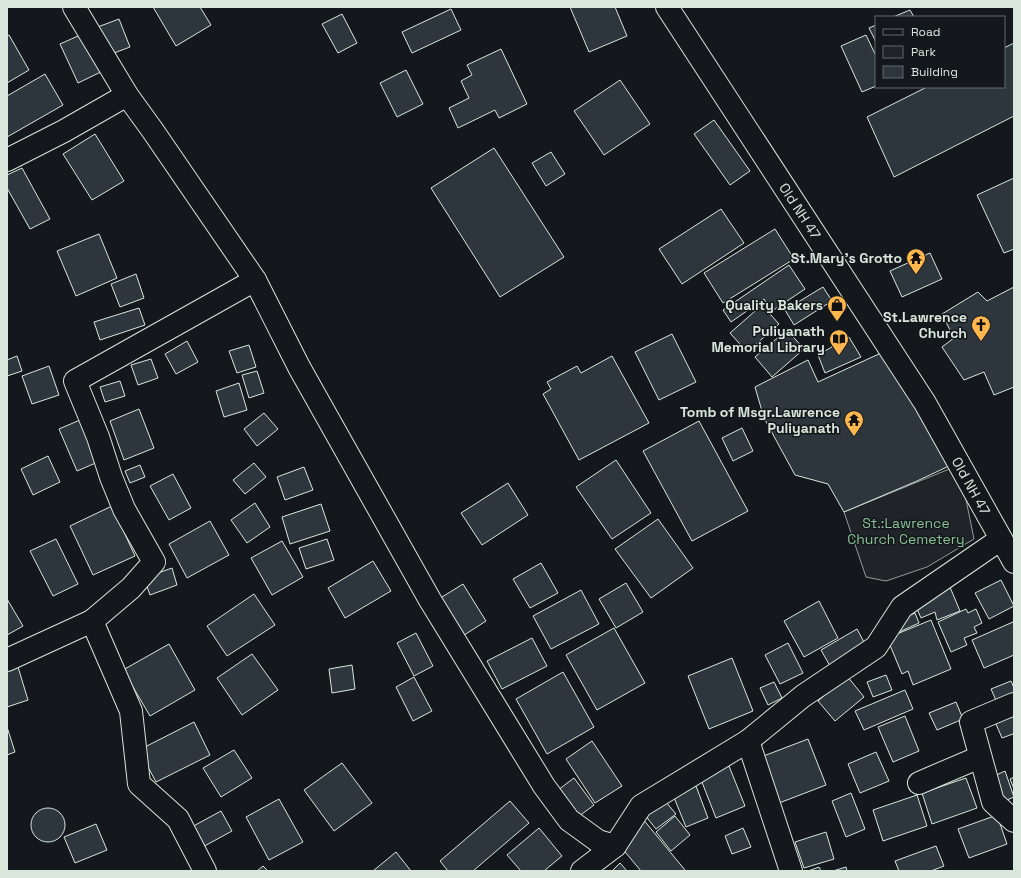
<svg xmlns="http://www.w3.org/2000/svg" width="1021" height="878" viewBox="0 0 1021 878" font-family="'Space Grotesk',sans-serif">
  <rect width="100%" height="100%" fill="#14181c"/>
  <polygon fill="#202428" stroke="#939e99" points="959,465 974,539 927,567 886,581 866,577 844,512"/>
  <g fill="#2c363c" stroke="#d8e6dc">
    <polygon points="153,7 200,7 211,25 176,46"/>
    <polygon points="570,7 615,7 627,36 589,52"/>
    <polygon points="451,9 461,30 412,53 402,32"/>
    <polygon points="910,10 914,17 893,17"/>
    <polygon points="342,14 357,43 338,53 322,24"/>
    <polygon points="119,19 130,47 106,56 95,28"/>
    <polygon points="876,25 876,42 869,28"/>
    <polygon points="87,32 105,70 78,83 60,44"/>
    <polygon points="9,35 29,70 7,83 7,36"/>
    <polygon points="866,35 876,56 876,86 862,92 841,46"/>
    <polygon points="1014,43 1014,116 894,177 867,117 927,87 1004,87 1004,48"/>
    <polygon points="501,49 527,104 499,118 495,110 458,128 449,108 469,98 461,81 472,75 467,65"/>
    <polygon points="406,70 423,104 397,117 380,83"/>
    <polygon points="45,74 63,105 7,137 7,96"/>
    <polygon points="620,80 650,124 604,155 574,111"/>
    <polygon points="714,120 750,171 730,185 694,134"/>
    <polygon points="95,134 124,181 92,200 63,154"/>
    <polygon points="494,148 564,257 500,297 431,188"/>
    <polygon points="551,152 565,174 546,186 532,163"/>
    <polygon points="22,168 50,219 30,229 7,188 7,175"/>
    <polygon points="1014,178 1014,249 1004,253 977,195"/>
    <polygon points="721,209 744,243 682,284 659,249"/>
    <polygon points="775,229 794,259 723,303 704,273"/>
    <polygon points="99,234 117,278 76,296 57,251"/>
    <polygon points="930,253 942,279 902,297 890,271"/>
    <polygon points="789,265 805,289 772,311 764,299 731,322 723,310"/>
    <polygon points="136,274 144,298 120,307 111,284"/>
    <polygon points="823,287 832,301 794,325 785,310"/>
    <polygon points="1014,287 1014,387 994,395 984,372 964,380 942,347 954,338 942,314 978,292 987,301"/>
    <polygon points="762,305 779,324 747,352 730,333"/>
    <polygon points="139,308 145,325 100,340 94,322"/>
    <polygon points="787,330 804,349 772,377 755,357"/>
    <polygon points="672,334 696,382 659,400 635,352"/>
    <polygon points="849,337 861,357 825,373 818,355"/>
    <polygon points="187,341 198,362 176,374 165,354"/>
    <polygon points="249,345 256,367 237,373 229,351"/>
    <polygon points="881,353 926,424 949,466 917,481 844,512 828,484 795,475 764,418 755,387 808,360 818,382"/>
    <polygon points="17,356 22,371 7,376 7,360"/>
    <polygon points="612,356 649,423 579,460 543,394 551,389 547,382 577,366 581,373"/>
    <polygon points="151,359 158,378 138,385 131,365"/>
    <polygon points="49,366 59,395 32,404 22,376"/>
    <polygon points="257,371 264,393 249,398 242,375"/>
    <polygon points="120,381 125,396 105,402 100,387"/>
    <polygon points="239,383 247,410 224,417 216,391"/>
    <polygon points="139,409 154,448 124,460 110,421"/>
    <polygon points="264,413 278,429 257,446 244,429"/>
    <polygon points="80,420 98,462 77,471 59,429"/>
    <polygon points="699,421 748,511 692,541 643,451"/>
    <polygon points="742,428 753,451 733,461 722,438"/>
    <polygon points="48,456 60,482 33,495 21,469"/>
    <polygon points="616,460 651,513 612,539 576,487"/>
    <polygon points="254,463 266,477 245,494 233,480"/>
    <polygon points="140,465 145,477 130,483 125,471"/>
    <polygon points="304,467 313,490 285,500 277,477"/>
    <polygon points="173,474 191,508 169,520 150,486"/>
    <polygon points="508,483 528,515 482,545 461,513"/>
    <polygon points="255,503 270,527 247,543 231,520"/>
    <polygon points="321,504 330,531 290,544 282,517"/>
    <polygon points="112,506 135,556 93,575 70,526"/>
    <polygon points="658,519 693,568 651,598 615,549"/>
    <polygon points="210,521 229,555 187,578 169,544"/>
    <polygon points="56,539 78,584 53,596 30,551"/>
    <polygon points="327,539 334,560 306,569 299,548"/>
    <polygon points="282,541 303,577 272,595 251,558"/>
    <polygon points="373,561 391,591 345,618 328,588"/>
    <polygon points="541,563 558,593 530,608 513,579"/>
    <polygon points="172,568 177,585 150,595 144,578"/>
    <polygon points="947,580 960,611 937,620 935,612 921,618 914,602"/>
    <polygon points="1001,580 1014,606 989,619 975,593"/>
    <polygon points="626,583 643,612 616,628 599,599"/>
    <polygon points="463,584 486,621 458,639 434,602"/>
    <polygon points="581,590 599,624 551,649 533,616"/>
    <polygon points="254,594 275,625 227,656 207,626"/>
    <polygon points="7,599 23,626 7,635"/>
    <polygon points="819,601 838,638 804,657 784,621"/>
    <polygon points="966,609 968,613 976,609 982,623 974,627 977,633 964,638 967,645 951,652 938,622"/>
    <polygon points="915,613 919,623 899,632 895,621"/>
    <polygon points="931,620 951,669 913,685 908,671 902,674 887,638"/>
    <polygon points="1013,622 1014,625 1014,655 984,668 972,640"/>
    <polygon points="614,628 645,683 597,710 566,655"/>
    <polygon points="857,629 866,646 830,666 821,650"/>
    <polygon points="416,633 433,666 414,676 397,643"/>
    <polygon points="532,638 547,666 502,689 487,661"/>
    <polygon points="788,643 803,673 780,684 765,655"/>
    <polygon points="169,644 195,690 150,716 123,670"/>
    <polygon points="252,654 278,690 242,715 217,678"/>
    <polygon points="732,658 753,711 709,729 688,676"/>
    <polygon points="352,665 355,689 332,693 329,669"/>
    <polygon points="18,667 28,700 7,707 7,670"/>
    <polygon points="563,672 594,727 547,754 516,699"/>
    <polygon points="886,675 892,690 873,697 867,682"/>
    <polygon points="847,676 864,697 835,721 818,701"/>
    <polygon points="414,677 432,711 413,721 396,687"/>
    <polygon points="1011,681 1014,688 1014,701 999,707 991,689"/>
    <polygon points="774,682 782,698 768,705 760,688"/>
    <polygon points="905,690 913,709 864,730 855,711"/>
    <polygon points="956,702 963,719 937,730 929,713"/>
    <polygon points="1014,708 1014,735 1013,734 1002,738 993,717"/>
    <polygon points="905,716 919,751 893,762 878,727"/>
    <polygon points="194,722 210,755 156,782 139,750"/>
    <polygon points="7,727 15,752 7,755"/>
    <polygon points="808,739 826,785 779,803 761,757"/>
    <polygon points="592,741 622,786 595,803 566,759"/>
    <polygon points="234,750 252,778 221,797 203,768"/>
    <polygon points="876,752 889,781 860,793 848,764"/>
    <polygon points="727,761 745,806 716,818 698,772"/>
    <polygon points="342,763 372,803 334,831 304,790"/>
    <polygon points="1005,771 1014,797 1000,803 990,778"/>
    <polygon points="1014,777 1014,789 1010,779"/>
    <polygon points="574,778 594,805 574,820 554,793"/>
    <polygon points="966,778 977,808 932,824 922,793"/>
    <polygon points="696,786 708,818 686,827 673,795"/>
    <polygon points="851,793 865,829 846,837 832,801"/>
    <polygon points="660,795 676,814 656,829 641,810"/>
    <polygon points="917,795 927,826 883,841 873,810"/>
    <polygon points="279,799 303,842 269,860 246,817"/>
    <polygon points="510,801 529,823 473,871 448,871 440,861"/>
    <circle cx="48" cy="825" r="17"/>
    <polygon points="221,811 232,831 199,849 188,829"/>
    <polygon points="997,815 1007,844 969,858 958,829"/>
    <polygon points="675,816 690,835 671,851 656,832"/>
    <polygon points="642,818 685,870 684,871 641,871 621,847 634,837 627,829"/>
    <polygon points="96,824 107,850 75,863 64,837"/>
    <polygon points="539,828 562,856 544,871 521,871 507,855"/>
    <polygon points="743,828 751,847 732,854 725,836"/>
    <polygon points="826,832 834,859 804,868 795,842"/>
    <polygon points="936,846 944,866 931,871 899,871 895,861"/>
    <polygon points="396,852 411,871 373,871"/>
    <polygon points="620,863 627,871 612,871"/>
    <polygon points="263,866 268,871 257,871"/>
    <polygon points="819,867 821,871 808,871"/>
    <polygon points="846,867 847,871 833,871"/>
  </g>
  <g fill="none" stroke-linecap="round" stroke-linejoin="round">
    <defs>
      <g id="minor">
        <polyline points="74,7 127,95 153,131 255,280 299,367 430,600 544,786 569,820 598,841 615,846 641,806 748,741 803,696 876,647 902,607 1001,539"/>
        <polyline points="7,160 64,131 127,95"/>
        <polyline points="92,621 131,588 154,562 124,509 111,477 98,437 75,381 255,280"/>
        <polyline points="7,660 92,621 131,711 139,784 178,819 205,871"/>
        <polyline points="1014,704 971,722 993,802 1014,821"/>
        <polyline points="748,741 791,871"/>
        <polyline points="919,783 980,757"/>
        <polyline points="582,871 615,846"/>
      </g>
      <polyline id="major" points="667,7 925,403 1014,562"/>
    </defs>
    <use href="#minor" stroke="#d8e6dc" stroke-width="24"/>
    <use href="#major" stroke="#d8e6dc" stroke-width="24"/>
    <use href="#minor" stroke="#14181c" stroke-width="22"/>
    <use href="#major" stroke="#14181c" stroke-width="22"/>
  </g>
  <defs>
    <symbol id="temple-pin" viewBox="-11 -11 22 30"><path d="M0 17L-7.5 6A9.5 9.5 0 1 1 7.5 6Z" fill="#ffb74d" stroke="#14181c"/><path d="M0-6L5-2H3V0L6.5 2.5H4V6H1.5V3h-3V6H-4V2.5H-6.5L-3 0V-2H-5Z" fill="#111"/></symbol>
    <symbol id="shop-pin" viewBox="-11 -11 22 30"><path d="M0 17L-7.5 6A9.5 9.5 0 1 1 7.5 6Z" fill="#ffb74d" stroke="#14181c"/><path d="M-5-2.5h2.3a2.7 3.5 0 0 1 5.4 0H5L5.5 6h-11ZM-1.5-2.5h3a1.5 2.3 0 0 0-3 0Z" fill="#111"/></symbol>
    <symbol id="church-pin" viewBox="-11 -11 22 30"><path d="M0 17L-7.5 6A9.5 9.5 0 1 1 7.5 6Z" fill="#ffb74d" stroke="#14181c"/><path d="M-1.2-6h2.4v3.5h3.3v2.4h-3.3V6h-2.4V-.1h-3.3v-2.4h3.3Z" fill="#111"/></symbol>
    <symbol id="library-pin" viewBox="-11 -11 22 30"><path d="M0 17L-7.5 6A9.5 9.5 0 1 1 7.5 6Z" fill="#ffb74d" stroke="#14181c"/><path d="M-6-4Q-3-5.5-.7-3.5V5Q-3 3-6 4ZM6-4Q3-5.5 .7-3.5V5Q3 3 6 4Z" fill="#111"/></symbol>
  </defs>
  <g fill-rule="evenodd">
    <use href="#temple-pin" x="905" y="247" width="22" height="30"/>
    <use href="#shop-pin" x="826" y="294" width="22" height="30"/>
    <use href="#church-pin" x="970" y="314" width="22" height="30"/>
    <use href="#library-pin" x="828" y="328" width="22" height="30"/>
    <use href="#temple-pin" x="843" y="409" width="22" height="30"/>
  </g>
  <g text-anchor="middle" stroke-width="3" stroke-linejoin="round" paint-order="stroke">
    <g font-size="14" fill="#d8e6dc" stroke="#14181c">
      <text transform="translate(800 211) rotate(57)" y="5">Old NH 47</text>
      <text transform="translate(971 486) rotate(61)" y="5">Old NH 47</text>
    </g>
    <g font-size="14" font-weight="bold" fill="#d8e6dc" stroke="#14181c" text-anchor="end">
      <text x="902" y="263">St.Mary's Grotto</text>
      <text x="823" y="310">Quality Bakers</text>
      <text x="967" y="322">St.Lawrence<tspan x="967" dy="16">Church</tspan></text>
      <text x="825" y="336">Puliyanath<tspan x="825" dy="16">Memorial Library</tspan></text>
      <text x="840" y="417">Tomb of Msgr.Lawrence<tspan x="840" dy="16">Puliyanath</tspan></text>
    </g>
    <g font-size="14" fill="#8ac095" stroke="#14181c">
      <text x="906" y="528">St.:Lawrence<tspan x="906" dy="16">Church Cemetery</tspan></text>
    </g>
  </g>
  <rect width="1021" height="878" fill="none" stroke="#d8e6dc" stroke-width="16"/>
  <rect x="875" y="16" width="130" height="72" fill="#14181c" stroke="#626a69"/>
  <rect x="883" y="29" width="20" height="6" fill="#14181c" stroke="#626a69"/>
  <text x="911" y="36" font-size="12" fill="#d8e6dc">Road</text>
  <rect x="883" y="46" width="20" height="12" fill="#202428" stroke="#626a69"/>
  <text x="911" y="56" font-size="12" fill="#d8e6dc">Park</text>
  <rect x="883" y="66" width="20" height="12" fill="#2c363c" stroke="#626a69"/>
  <text x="911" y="76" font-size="12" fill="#d8e6dc">Building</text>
</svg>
